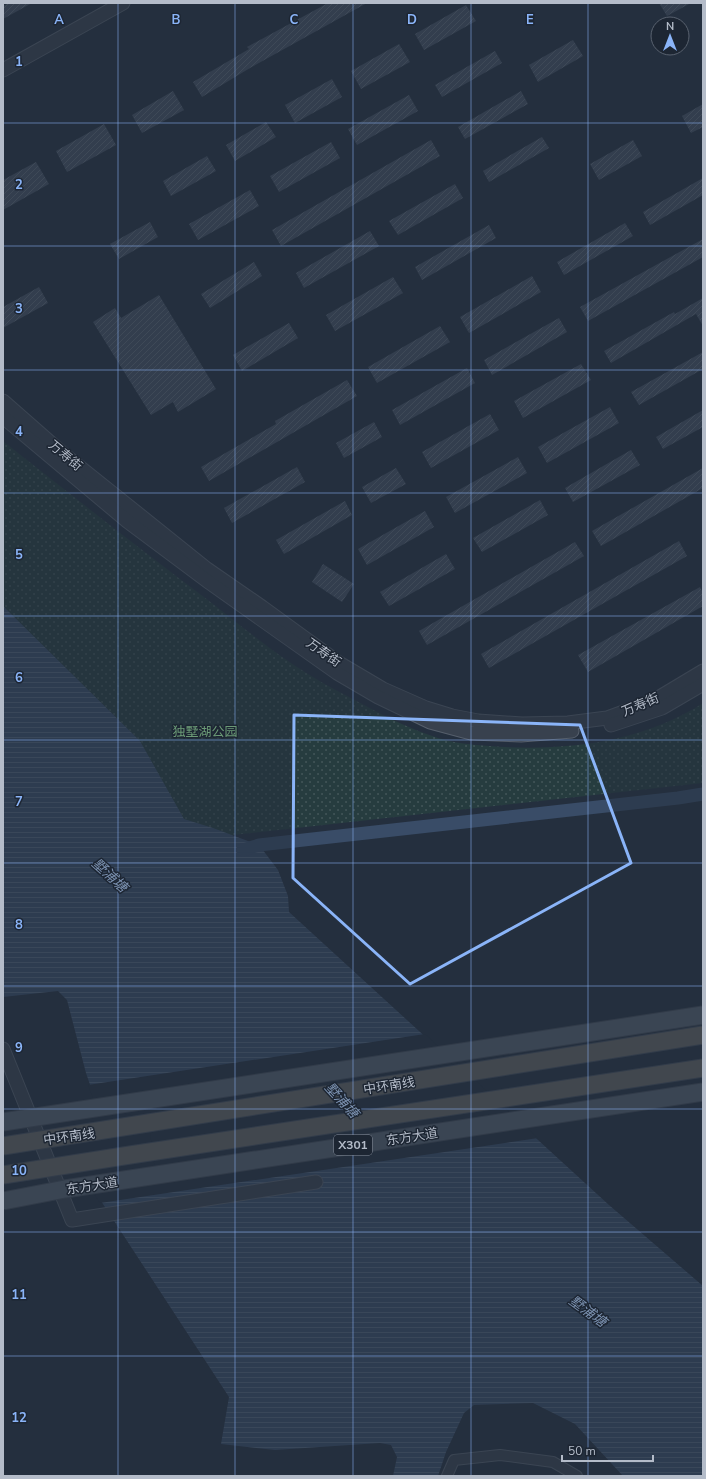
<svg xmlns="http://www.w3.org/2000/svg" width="706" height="1479" viewBox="0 0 706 1479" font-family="'Nunito Sans','Noto Sans SC',sans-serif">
  <defs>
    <pattern id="park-dots" width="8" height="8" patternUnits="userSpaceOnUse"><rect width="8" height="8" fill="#263c3f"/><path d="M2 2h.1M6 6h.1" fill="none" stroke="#435659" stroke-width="1.8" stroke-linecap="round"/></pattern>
    <pattern id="water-rules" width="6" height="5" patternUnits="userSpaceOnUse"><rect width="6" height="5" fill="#394c67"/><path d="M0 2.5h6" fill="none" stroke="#53647b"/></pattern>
    <pattern id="building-hatch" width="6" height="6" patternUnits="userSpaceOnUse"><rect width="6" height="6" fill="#455162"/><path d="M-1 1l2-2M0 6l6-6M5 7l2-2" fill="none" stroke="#5d6877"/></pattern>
  </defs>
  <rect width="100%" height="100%" fill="#242f3e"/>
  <path fill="url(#park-dots)" d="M 3,441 C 69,493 136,546 204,597 C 238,623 271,651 308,674 C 327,686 348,696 368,707 C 390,719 413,730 438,738 C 454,743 472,745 489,746 C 562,752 641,743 703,703 L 703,783 L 233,835 L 196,848 L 3,664 Z"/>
  <polygon fill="url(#water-rules)" points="3,606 140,741 184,819 213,828 259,845 278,870 288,896 289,912 609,1205 703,1286 703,1476 623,1476 575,1424 533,1403 474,1405 464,1413 446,1452 438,1476 393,1476 397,1457 391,1445 380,1443 275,1450 221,1444 229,1397 86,1178 157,1171 150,1117 98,1108 86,1073 67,1000 58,991 3,997"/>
  <polygon fill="#242f3e" points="425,1034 538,1138 100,1203 84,1179 86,1176 155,1170 148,1118 97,1109 88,1085"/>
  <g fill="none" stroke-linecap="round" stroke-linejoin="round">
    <polyline stroke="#394c67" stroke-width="13" points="243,850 259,845 678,798 703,794"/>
  </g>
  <g fill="url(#building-hatch)">
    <polygon points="9,3 32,3 3,19 3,6"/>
    <polygon points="328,3 367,3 250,68 202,97 193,82 249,49 247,47"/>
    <polygon points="659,3 691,3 667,16"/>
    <polygon points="466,5 476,21 424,50 415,34"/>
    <polygon points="573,40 583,56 538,82 529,65"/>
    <polygon points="399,44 410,62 361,89 351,71"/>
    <polygon points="495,51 502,63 442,97 435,85"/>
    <polygon points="332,79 342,97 295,123 285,105"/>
    <polygon points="173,91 184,110 142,133 132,115"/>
    <polygon points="521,91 528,104 465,139 458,127"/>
    <polygon points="409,95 418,111 357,145 348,129"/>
    <polygon points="703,104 703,127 691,133 682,116"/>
    <polygon points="266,122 276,137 235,161 226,145"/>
    <polygon points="104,124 116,145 67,172 56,151"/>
    <polygon points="542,137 549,148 489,182 483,171"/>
    <polygon points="431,140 440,156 281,246 272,230"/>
    <polygon points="633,140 642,156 599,180 590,164"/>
    <polygon points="331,142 340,158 279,192 270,176"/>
    <polygon points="207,156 216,171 171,196 163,181"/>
    <polygon points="36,162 49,184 3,210 3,180"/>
    <polygon points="703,178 703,195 650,225 643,212"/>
    <polygon points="455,184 463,198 398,235 389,221"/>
    <polygon points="250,190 259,206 198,240 189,224"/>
    <polygon points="150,222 158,237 119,259 110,244"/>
    <polygon points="625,223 633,236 564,275 557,262"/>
    <polygon points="489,225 496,238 422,280 415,267"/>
    <polygon points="370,231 379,246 304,288 296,273"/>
    <polygon points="703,239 703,257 588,321 580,307"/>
    <polygon points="254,262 262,276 210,308 201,294"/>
    <polygon points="532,276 541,292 469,333 460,317"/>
    <polygon points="393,277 403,293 335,331 326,315"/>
    <polygon points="39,287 48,303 3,328 3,307"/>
    <polygon points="159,295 216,389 178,412 173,402 151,415 93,322 115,308 121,318"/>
    <polygon points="703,298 703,326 696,314 611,363 604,351 674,312 675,314"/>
    <polygon points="559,318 567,332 492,375 484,360"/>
    <polygon points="289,323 298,338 242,371 233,355"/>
    <polygon points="440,326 450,342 377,383 368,367"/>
    <polygon points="703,352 703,369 639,405 631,392"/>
    <polygon points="581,364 591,380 523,418 514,401"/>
    <polygon points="467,368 475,383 400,425 392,410"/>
    <polygon points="347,380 357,396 209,481 201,467 276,424 275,421"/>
    <polygon points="610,407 619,423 547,463 538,447"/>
    <polygon points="703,410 703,427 663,449 656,437"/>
    <polygon points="490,414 499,430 431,468 422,452"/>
    <polygon points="374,422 382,437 344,458 336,443"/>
    <polygon points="631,450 640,465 573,502 565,488"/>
    <polygon points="518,457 527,473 455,513 446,497"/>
    <polygon points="297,467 305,482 232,523 224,508"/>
    <polygon points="396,468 406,484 371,503 362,487"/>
    <polygon points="703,468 703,488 601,546 592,531"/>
    <polygon points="540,500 548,515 482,552 473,538"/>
    <polygon points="345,501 352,515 284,554 276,540"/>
    <polygon points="425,511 434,527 367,565 358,549"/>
    <polygon points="679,541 687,556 489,668 481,654"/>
    <polygon points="575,542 584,556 427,645 419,631"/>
    <polygon points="446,554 455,569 389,606 380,592"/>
    <polygon points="323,564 354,584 342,602 312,582"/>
    <polygon points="700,587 703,593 703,606 588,672 578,655"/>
  </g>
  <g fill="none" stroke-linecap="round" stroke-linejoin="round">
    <defs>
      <polyline id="minor" points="447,1476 454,1460 500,1455 553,1462 577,1476"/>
      <g id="tertiary">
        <polyline points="3,70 123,3"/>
        <polyline points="3,401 61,452 207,569 262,607 339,663 383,689 426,708 452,716 478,721 522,724 568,723 607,718 653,701 703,671"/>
        <polyline points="3,417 127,521 210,583 337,673 378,697 430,722 471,733 521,735 572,731"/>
        <polyline points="611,725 662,708 703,684"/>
        <polyline points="3,1049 72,1220 316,1182"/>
      </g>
    </defs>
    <use href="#minor" stroke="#565f6c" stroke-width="12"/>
    <use href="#tertiary" stroke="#565f6c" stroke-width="15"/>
    <use href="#minor" stroke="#38414e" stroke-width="10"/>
    <use href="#tertiary" stroke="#38414e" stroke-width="13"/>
    <defs>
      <g id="primary-bridge">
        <polyline points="3,1122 703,1015"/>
        <polyline points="3,1201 65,1189 703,1092"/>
      </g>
      <g id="trunk-bridge">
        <polyline points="3,1146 703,1035"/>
        <polyline points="3,1175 130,1155 703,1068"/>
      </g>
    </defs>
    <use href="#primary-bridge" stroke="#414a57" stroke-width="19" stroke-linecap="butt"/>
    <use href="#trunk-bridge" stroke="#434c59" stroke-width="19" stroke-linecap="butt"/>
    <use href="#primary-bridge" stroke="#56606e" stroke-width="17"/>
    <use href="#trunk-bridge" stroke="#656462" stroke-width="17"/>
  </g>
  <path d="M0 0H706V1479H0ZM 294,715 L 580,725 L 631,863 L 410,984 L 293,878 Z" fill="#242f3e" fill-opacity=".55" fill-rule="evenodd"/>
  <path fill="none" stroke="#8ab4f8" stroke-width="3" stroke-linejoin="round" d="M 294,715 L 580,725 L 631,863 L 410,984 L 293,878 Z"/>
  <path fill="none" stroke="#8ab4f8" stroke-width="1" stroke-opacity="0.55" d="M 118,3 L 118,1476M 235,3 L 235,1476M 353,3 L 353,1476M 471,3 L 471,1476M 588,3 L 588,1476M 3,123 L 703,123M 3,246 L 703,246M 3,370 L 703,370M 3,493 L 703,493M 3,616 L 703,616M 3,740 L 703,740M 3,863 L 703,863M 3,986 L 703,986M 3,1109 L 703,1109M 3,1232 L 703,1232M 3,1356 L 703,1356"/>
  <g text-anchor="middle" stroke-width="3" stroke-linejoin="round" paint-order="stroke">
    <rect fill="#1d2633" stroke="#878f9c" stroke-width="1" x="334" y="1135" width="38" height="20" rx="3"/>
    <g font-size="12" font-weight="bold" fill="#b4bcc9">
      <text x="353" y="1149">X301</text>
    </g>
    <g font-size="13" fill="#b4bcc9" stroke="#1d2633">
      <text transform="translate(66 455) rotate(40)" y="5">万寿街</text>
      <text transform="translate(324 652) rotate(35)" y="5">万寿街</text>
      <text transform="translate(640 704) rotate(-23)" y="5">万寿街</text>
      <text transform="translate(389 1085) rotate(-9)" y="5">中环南线</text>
      <text transform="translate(69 1136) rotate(-8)" y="5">中环南线</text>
      <text transform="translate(412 1136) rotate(-9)" y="5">东方大道</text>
      <text transform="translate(92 1185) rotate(-9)" y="5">东方大道</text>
    </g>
    <g font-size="13" fill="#6b9a76" stroke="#1d2633">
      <text x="205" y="736">独墅湖公园</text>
    </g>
    <g font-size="14" font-style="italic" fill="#7c92b1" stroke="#1d2633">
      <text transform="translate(110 875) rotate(42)" y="5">墅浦塘</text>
      <text transform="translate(342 1100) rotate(47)" y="5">墅浦塘</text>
      <text transform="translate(588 1311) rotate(36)" y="5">墅浦塘</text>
    </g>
  </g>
  <g font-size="13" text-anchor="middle" font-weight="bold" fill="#8ab4f8" stroke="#1d2633" stroke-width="3" stroke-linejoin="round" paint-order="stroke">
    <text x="59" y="24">A</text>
    <text x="176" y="24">B</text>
    <text x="294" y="24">C</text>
    <text x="412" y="24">D</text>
    <text x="530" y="24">E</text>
    <text x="19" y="66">1</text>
    <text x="19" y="189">2</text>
    <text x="19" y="313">3</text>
    <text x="19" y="436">4</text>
    <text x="19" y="559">5</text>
    <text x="19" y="682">6</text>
    <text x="19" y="806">7</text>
    <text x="19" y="929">8</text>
    <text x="19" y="1052">9</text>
    <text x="19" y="1175">10</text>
    <text x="19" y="1299">11</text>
    <text x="19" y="1422">12</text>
  </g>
  <rect width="706" height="1479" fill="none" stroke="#b4bcc9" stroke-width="8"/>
  <g transform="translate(670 36)"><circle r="19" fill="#1d2633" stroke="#59626f"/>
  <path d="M0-3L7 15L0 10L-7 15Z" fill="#8ab4f8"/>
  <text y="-6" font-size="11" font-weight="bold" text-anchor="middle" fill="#b4bcc9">N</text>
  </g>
  <path d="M562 1455v6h91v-6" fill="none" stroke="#b4bcc9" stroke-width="2"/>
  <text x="568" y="1455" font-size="12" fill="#b4bcc9" stroke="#1d2633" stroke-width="3" paint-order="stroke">50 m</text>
</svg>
